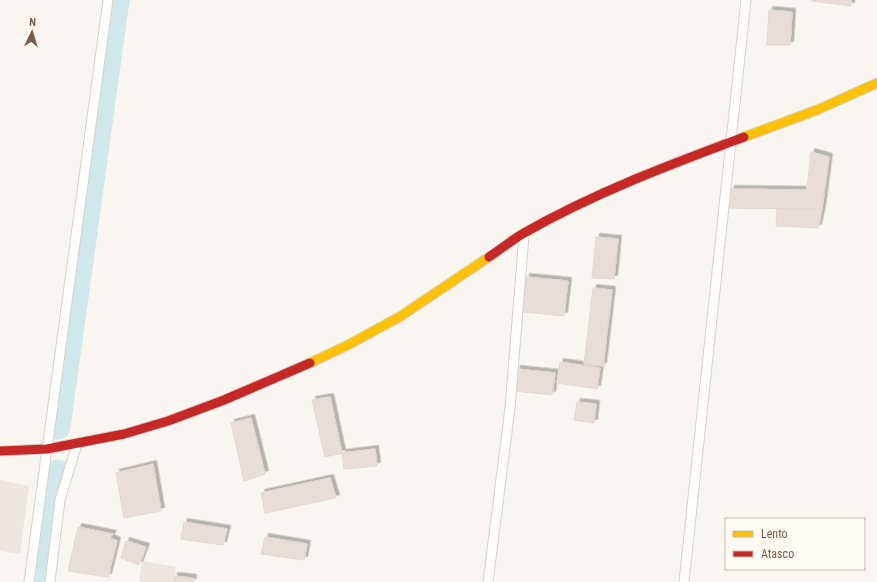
<svg xmlns="http://www.w3.org/2000/svg" width="877" height="582" viewBox="0 0 877 582" font-family="'Roboto Condensed',sans-serif">
  <defs>
    <filter id="shadow"><feDropShadow dx="3.5" dy="-3.5" stdDeviation="0" flood-color="#0004"/></filter>
  </defs>
  <rect width="100%" height="100%" fill="#f9f5f0"/>
  <g fill="#ede5e0">
    <polygon points="0,480 29,486 20,554 0,551"/>
    <polygon points="142,561 176,567 174,582 139,582"/>
  </g>
  <g fill="none" stroke-linecap="round" stroke-linejoin="round">
    <g stroke="#d0e8ea" stroke-width="25">
      <polyline points="58,427 117,0"/>
      <polyline points="39,582 46,509 58,472"/>
    </g>
  </g>
  <g fill="#e6ded7" stroke="#e2d8d2" filter="url(#shadow)">
    <polygon points="812,0 851,0 851,6 812,1"/>
    <polygon points="769,10 792,12 790,45 767,45"/>
    <polygon points="811,152 829,157 822,209 728,208 731,189 807,190"/>
    <polygon points="777,209 822,209 818,228 776,226"/>
    <polygon points="596,237 618,239 614,279 592,278"/>
    <polygon points="526,277 568,281 564,316 523,312"/>
    <polygon points="593,288 612,290 603,366 584,364"/>
    <polygon points="560,362 600,368 597,389 557,383"/>
    <polygon points="517,369 555,373 552,395 514,391"/>
    <polygon points="330,397 342,453 325,457 312,400"/>
    <polygon points="577,402 596,404 594,423 574,420"/>
    <polygon points="251,418 265,474 244,481 231,423"/>
    <polygon points="375,449 377,466 344,469 342,453"/>
    <polygon points="153,464 161,511 124,518 116,473"/>
    <polygon points="330,478 336,498 265,513 261,493"/>
    <polygon points="184,522 227,529 223,545 181,539"/>
    <polygon points="78,527 113,534 110,538 117,541 108,577 68,571"/>
    <polygon points="265,537 307,544 304,560 261,554"/>
    <polygon points="126,541 146,547 139,565 121,558"/>
    <polygon points="174,576 193,578 193,582 174,582"/>
  </g>
  <g fill="none" stroke-linecap="round" stroke-linejoin="round">
    <defs>
      <g id="lane">
        <polyline points="29,582 108,0"/>
        <polyline points="50,582 60,500 77,444"/>
        <polyline points="488,582 510,408 524,235"/>
        <polyline points="684,582 746,0"/>
      </g>
      <g id="slow">
        <polyline points="744,137 817,110 877,83"/>
        <polyline points="310,363 348,345 401,316 489,257"/>
      </g>
      <g id="jam">
        <path d="M 489,257 C 501,249 512,240 524,233 C 594,193 669,165 744,137"/>
        <polyline points="0,451 47,449 124,434 168,421 224,400 310,363"/>
      </g>
    </defs>
    <use href="#lane" stroke="#d7d1cb" stroke-width="11"/>
    <use href="#slow" stroke="#d9d2cb" stroke-width="11"/>
    <use href="#jam" stroke="#d9d2cb" stroke-width="11"/>
    <use href="#lane" stroke="#fefefd" stroke-width="9"/>
    <use href="#slow" stroke="#ffc107" stroke-width="9"/>
    <use href="#jam" stroke="#c62828" stroke-width="9"/>
  </g>
  <rect x="725" y="518" width="140" height="52" fill="#fffaf3" stroke="#cabbb1"/>
  <rect x="733" y="531" width="20" height="6" fill="#ffc107" stroke="#cabbb1"/>
  <text x="761" y="538" font-size="12" fill="#7a5c4d">Lento</text>
  <rect x="733" y="551" width="20" height="6" fill="#c62828" stroke="#cabbb1"/>
  <text x="761" y="558" font-size="12" fill="#7a5c4d">Atasco</text>
  <g transform="translate(32 32) rotate(4)" stroke="#fffaf3" stroke-width="3" paint-order="stroke">
  <path d="M0-3L7 15L0 10L-7 15Z" fill="#7a5c4d"/>
  <text y="-6" font-size="11" font-weight="bold" text-anchor="middle" fill="#7a5c4d">N</text>
  </g>
</svg>
